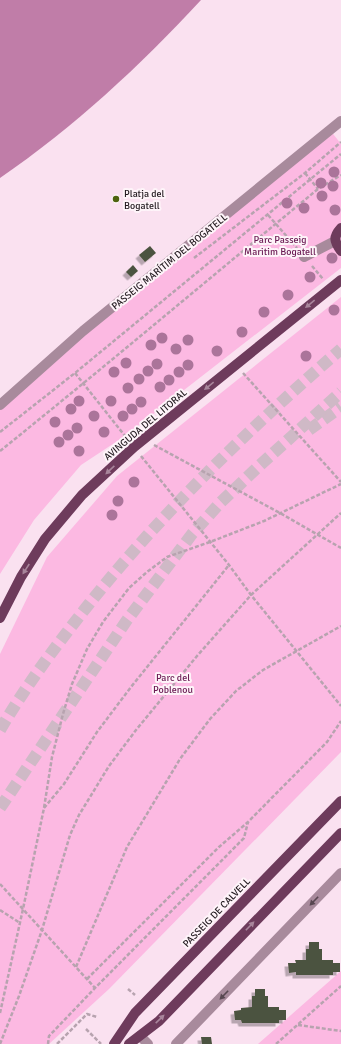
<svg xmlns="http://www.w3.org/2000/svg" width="341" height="1044" viewBox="0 0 341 1044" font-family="Signika,sans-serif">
  <defs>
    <filter id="shadow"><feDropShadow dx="-3.5" dy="3.5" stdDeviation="0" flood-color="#0004"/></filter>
  </defs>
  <rect width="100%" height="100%" fill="#fae1f0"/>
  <g fill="#fcb9e2">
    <polygon points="330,130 341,144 341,268 125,436 81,465 34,520 0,574 0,405"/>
    <polygon points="341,297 341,752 109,989 49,1044 0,1044 0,654 47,557 117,476"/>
    <polygon points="341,971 341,1044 258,1044"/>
  </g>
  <path fill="#c07da8" d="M 0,0 L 201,0 C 140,66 74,127 0,178 Z"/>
  <g fill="#4c533f" filter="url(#shadow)">
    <polygon points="150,246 156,253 145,262 139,255"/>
    <polygon points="133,265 138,271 131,277 126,272"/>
    <polygon points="309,942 319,942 319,949 322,949 322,960 333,960 333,963 340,963 340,972 333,972 333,975 296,975 296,972 289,973 288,963 296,963 295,960 306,960 306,949 309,949"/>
    <polygon points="255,989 265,989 265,996 268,996 268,1007 279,1007 279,1010 286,1010 286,1020 279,1020 279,1023 242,1023 241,1020 235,1020 234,1011 241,1010 241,1008 252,1007 252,996 255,996"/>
    <polygon points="201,1037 211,1037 212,1044 202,1044"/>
  </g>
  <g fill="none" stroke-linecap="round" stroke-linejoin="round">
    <g stroke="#cfb9c6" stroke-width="12" stroke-dasharray="12 6" stroke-linecap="butt">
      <polyline points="309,430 341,407"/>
      <path d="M 0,730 C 25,687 55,647 85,609 C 161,513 249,429 341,349"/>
      <polyline points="0,808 127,620 192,534 220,503 259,466 341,392"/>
    </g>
    <g stroke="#b7a3af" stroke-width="2.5" stroke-dasharray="4 2" stroke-linecap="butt">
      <polyline points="305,173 318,189"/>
      <polyline points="268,215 297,248"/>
      <polyline points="194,258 305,173 341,142"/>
      <polyline points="312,266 323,279"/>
      <polyline points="75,373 125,436"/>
      <polyline points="243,373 341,482"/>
      <polyline points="0,432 75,373 341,154"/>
      <polyline points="154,445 280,513 341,548"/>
      <path d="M 0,451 C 107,365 212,276 318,189 L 341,175"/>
      <polyline points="141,456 229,565 251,595 341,706"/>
      <polyline points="44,808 64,784 97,732 131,687 229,565"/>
      <polyline points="0,884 95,988"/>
      <polyline points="0,910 20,923"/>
      <polyline points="76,967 127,847 180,759 210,719 236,691 263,670 341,626"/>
      <polyline points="87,979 219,847 248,822 327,742 341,721"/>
      <polyline points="128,989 135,995"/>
      <polyline points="0,1013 23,909 44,808 52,757 63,714 72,684 87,649 103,622 129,588 147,572 167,557 210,542 264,521 341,484"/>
      <polyline points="298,1025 341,1031"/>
      <polyline points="86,1029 101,1044"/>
      <polyline points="0,1044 19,996 42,930 70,835 79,815 109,766 136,730 197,656 251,595 341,513"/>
      <polyline points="48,1044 49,1036 95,988 244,838 248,822"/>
      <polyline points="57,1044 87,1014 97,1017"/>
      <polyline points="276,1044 341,986"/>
    </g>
    <g stroke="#a88a9c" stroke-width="10">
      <polyline points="304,257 335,241"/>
      <polyline points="0,405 83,331 341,121"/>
      <polyline points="140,1036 148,1044"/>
      <polyline points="176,1044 341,873"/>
    </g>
    <g stroke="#6e3b5c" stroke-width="10">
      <path d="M 341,228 C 333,237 334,241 341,251"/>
      <polyline points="0,618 21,577 45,539 82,495 134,447 341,280"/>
      <polyline points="114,1044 135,1013 341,801"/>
      <polyline points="129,1044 159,1021 341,833"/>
    </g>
  </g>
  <g fill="#ab749a">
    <circle cx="334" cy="172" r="5.5"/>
    <circle cx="321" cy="183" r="5.5"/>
    <circle cx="333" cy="186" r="5.5"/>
    <circle cx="322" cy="196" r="5.5"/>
    <circle cx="287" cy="203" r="5.5"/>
    <circle cx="304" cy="208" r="5.5"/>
    <circle cx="335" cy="210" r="5.5"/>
    <circle cx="332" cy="258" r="5.5"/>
    <circle cx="310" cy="277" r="5.5"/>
    <circle cx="288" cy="295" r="5.5"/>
    <circle cx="334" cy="310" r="5.5"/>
    <circle cx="264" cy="312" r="5.5"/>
    <circle cx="242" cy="332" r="5.5"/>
    <circle cx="162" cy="338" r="5.5"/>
    <circle cx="188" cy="340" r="5.5"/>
    <circle cx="151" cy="345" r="5.5"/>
    <circle cx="176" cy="349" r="5.5"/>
    <circle cx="217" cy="351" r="5.5"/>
    <circle cx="306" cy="356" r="5.5"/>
    <circle cx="126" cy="363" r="5.5"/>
    <circle cx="157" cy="364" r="5.5"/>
    <circle cx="188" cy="365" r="5.5"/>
    <circle cx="148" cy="371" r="5.5"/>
    <circle cx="114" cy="372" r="5.5"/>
    <circle cx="179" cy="372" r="5.5"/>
    <circle cx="139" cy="379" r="5.5"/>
    <circle cx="169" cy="380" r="5.5"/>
    <circle cx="160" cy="387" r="5.5"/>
    <circle cx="128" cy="388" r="5.5"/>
    <circle cx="79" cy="401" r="5.5"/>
    <circle cx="111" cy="401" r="5.5"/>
    <circle cx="141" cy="402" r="5.5"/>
    <circle cx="71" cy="409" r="5.5"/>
    <circle cx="132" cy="409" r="5.5"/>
    <circle cx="94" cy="416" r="5.5"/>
    <circle cx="123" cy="416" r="5.5"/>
    <circle cx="55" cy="422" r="5.5"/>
    <circle cx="77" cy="428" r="5.5"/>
    <circle cx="104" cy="432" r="5.5"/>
    <circle cx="68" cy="435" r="5.5"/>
    <circle cx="59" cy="442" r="5.5"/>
    <circle cx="79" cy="451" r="5.5"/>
    <circle cx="134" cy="482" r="5.5"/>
    <circle cx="118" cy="501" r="5.5"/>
    <circle cx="112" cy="515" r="5.5"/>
  </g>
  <defs><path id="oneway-solid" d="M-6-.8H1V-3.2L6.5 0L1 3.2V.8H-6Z"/></defs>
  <g fill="#a8859b">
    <use href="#oneway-solid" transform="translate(310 304) rotate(141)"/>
    <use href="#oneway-solid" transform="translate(209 386) rotate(141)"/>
    <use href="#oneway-solid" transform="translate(110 470) rotate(137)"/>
    <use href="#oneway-solid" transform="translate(26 569) rotate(123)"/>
    <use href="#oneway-solid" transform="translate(250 926) rotate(-46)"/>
    <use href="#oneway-solid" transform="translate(160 1019) rotate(-44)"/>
  </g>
  <g fill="#584751">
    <use href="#oneway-solid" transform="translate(314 901) rotate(134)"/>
    <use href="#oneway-solid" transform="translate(224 995) rotate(134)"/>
  </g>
  <circle fill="#4d630f" stroke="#fef4f9" stroke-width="1.5" cx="116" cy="199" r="4"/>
  <g text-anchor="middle" stroke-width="4" stroke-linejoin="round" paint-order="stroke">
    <g font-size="10" fill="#221a1f" stroke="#fef4f9" text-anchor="start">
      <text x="124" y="197">Platja del<tspan x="124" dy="12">Bogatell</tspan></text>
    </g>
    <g font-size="10" fill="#6b1b54" stroke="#fef4f9">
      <text x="280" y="243">Parc Passeig<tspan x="280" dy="12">Maritim Bogatell</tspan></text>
      <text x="173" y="681">Parc del<tspan x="173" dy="12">Poblenou</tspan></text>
    </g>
    <g font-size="10" fill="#221a1f" stroke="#fef4f9">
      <text transform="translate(169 261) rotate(-39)" y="4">PASSEIG MARÍTIM DEL BOGATELL</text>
      <text transform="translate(145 424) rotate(-40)" y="4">AVINGUDA DEL LITORAL</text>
      <text transform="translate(216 912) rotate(-46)" y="4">PASSEIG DE CALVELL</text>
    </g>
  </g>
</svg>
